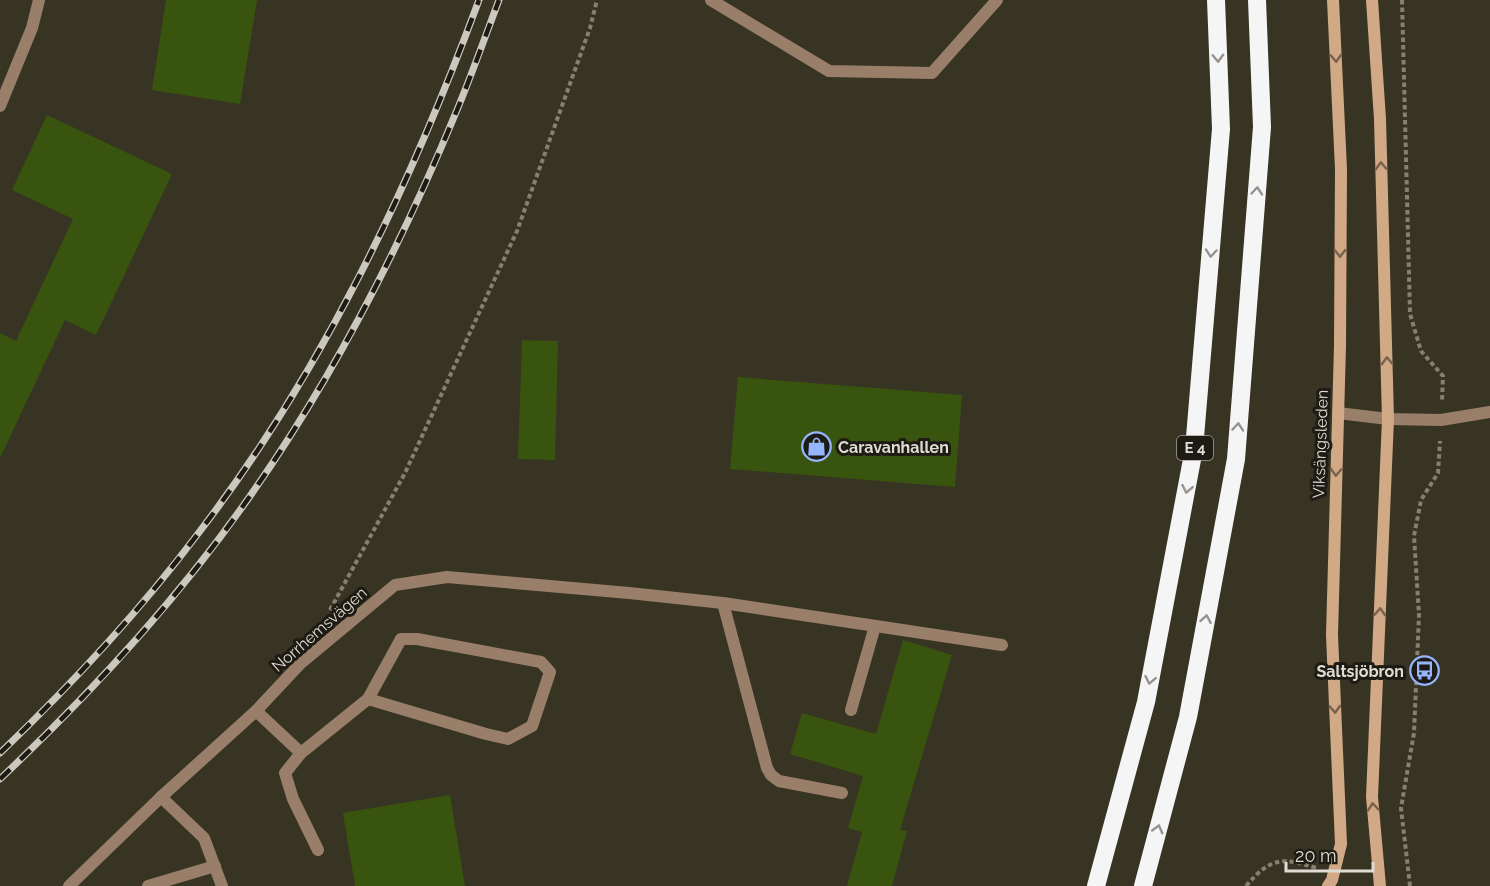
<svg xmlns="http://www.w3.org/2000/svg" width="1490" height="886" viewBox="0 0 1490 886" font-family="Raleway,sans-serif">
  <rect width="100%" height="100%" fill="#383423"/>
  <g fill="#38540e">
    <polygon points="166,0 257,0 240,104 152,90"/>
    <polygon points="47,115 172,174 96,335 65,320 0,458 0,333 16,341 73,219 12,190"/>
    <polygon points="522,340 558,341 555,460 518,459"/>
    <polygon points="738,377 962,395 955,487 730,469"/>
    <polygon points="903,640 952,655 900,830 907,831 892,886 847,886 862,832 848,828 863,776 790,754 802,713 876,734"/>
    <polygon points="450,795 465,886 355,886 343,813"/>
  </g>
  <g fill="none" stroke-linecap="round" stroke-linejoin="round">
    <g stroke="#848173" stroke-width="4" stroke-dasharray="4.5 3" stroke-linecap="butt">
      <polyline points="1402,0 1410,314 1421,351 1443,376 1442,401"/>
      <polyline points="330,610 405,473 517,231 590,28 597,0"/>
      <path d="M 1246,886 C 1271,857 1282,857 1316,868"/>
      <polyline points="1410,886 1401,808 1414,733 1419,615 1414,536 1421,500 1438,473 1440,441"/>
    </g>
    <g stroke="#997f69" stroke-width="12">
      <polyline points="711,0 829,71 932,73 997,0"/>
      <polyline points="723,603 767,768 771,775 779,781 842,793"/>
      <polyline points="851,710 875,626"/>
      <polyline points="256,711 301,753 368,699 401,639 417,639 541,662 550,672 532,726 508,739 486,734 368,699"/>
      <polyline points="301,753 285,773 293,799 318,850"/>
      <polyline points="161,797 204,838 222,886"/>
      <polyline points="69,886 161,797 256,711 300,664 395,585 447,577 629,593 723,603 1002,645"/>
      <polyline points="148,886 215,866"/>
    </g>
    <polyline stroke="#997f69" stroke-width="12" points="0,106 32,28 39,0"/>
    <polyline stroke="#997f69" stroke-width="12" points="1338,413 1388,419 1441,420 1490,412"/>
    <g stroke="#d2a986" stroke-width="12">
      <polyline points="1372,0 1380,119 1388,419 1372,797 1380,886"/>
      <polyline points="1328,886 1332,880 1341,844 1332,635 1340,346 1341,169 1333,0"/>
    </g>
    <g stroke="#f5f5f5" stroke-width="18">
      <polyline points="1096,886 1146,702 1194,449 1221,129 1216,0"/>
      <polyline points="1143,886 1188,717 1236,459 1262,127 1257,0"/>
    </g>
    <defs>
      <g id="rail">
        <path d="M 0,753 C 71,685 138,613 197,535 C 321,374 409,189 479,0"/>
        <path d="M 0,779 C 89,695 172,606 243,506 C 330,384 400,248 457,110 C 472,74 485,37 499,0"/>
      </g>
    </defs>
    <use href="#rail" stroke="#cbc9be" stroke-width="7"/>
    <use href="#rail" stroke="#1d1b14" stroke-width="4.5" stroke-dasharray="14" stroke-linecap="butt"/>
  </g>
  <defs><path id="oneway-chevron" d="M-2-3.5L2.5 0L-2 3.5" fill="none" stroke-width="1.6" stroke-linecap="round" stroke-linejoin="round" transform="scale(1.5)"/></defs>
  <g stroke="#949390">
    <use href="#oneway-chevron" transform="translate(1218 58) rotate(88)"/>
    <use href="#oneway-chevron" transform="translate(1257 191) rotate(-85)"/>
    <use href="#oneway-chevron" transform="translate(1211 253) rotate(95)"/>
    <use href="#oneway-chevron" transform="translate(1238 427) rotate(-85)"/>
    <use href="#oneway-chevron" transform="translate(1187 489) rotate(101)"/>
    <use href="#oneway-chevron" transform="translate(1206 619) rotate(-80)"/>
    <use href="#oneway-chevron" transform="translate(1150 680) rotate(101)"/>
    <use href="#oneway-chevron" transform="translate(1158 829) rotate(-75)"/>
  </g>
  <g stroke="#78624d">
    <use href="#oneway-chevron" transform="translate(1336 58) rotate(87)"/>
    <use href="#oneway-chevron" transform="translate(1381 166) rotate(-92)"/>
    <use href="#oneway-chevron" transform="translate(1340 253) rotate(90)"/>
    <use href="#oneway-chevron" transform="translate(1387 361) rotate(-92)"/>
    <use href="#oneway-chevron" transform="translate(1336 472) rotate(92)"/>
    <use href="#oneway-chevron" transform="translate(1380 612) rotate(-87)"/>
    <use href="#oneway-chevron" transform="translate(1335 709) rotate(88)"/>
    <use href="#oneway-chevron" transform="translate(1373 807) rotate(-95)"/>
  </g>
  <defs>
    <symbol id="shop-ring" viewBox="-11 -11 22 22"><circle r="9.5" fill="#1d1b14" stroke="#95b6fd" stroke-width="1.5"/><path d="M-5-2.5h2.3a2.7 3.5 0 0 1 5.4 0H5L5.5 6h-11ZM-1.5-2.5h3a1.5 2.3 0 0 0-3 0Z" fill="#95b6fd"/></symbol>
    <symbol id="bus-ring" viewBox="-11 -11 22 22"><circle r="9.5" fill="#1d1b14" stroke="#95b6fd" stroke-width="1.5"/><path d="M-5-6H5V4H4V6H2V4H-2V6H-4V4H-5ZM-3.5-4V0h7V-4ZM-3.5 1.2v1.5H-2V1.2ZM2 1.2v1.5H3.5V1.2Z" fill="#95b6fd"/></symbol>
  </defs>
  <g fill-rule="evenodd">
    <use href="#shop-ring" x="800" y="430" width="33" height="33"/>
    <use href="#bus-ring" x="1408" y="654" width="33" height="33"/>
  </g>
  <g text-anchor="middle" stroke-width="6" stroke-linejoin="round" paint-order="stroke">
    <rect fill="#1d1b14" stroke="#a5a39a" stroke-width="1.5" x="1177" y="436" width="36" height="24" rx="4.5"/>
    <g font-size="15" font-weight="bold" fill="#dfddd3">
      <text x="1195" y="453">E 4</text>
    </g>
    <g font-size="16" fill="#dfddd3" stroke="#1d1b14">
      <text transform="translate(1320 444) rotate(-88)" y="6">Viksängsleden</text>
      <text transform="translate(319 629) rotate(-41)" y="6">Norrhemsvägen</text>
    </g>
    <g font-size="16" font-weight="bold" fill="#dfddd3" stroke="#1d1b14" text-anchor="start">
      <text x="838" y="453">Caravanhallen</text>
      <text x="1404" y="677" text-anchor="end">Saltsjöbron</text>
    </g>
  </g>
  <path d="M1286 862v9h87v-9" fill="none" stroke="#dfddd3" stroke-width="3"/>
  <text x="1295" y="862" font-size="18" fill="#dfddd3" stroke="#1d1b14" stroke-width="4.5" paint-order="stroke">20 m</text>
</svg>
